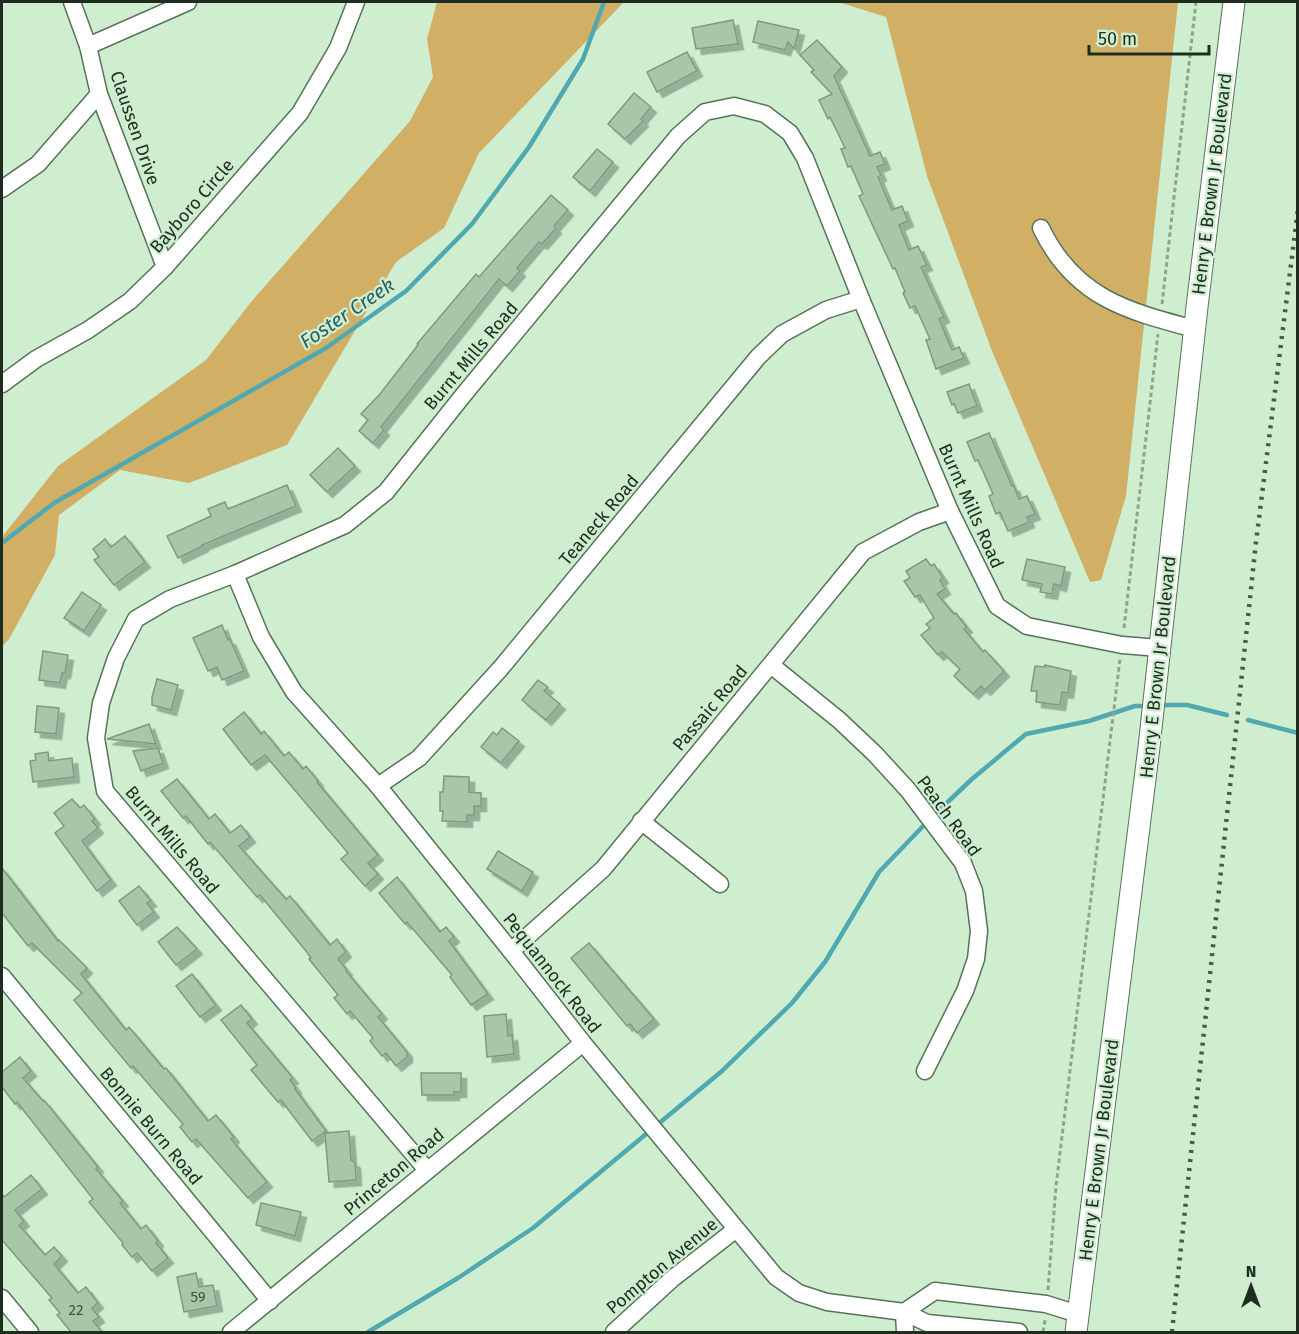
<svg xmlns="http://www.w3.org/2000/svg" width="1299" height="1334" viewBox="0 0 1299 1334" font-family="'Fira Sans',sans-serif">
  <defs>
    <filter id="shadow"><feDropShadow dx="5.5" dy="5.5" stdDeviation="0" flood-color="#0004"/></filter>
  </defs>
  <rect width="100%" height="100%" fill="#ceeecf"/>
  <g fill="#d1b065">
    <polygon points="437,2 624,2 479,153 444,228 396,262 287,445 189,483 120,470 59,515 55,555 9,639 2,647 2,537 58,466 206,360 251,302 410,121 433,77 427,39"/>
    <polygon points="838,2 1178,2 1126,496 1101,580 1090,582 992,351 927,176 886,17"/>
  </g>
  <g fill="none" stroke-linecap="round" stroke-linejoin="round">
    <g stroke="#50a9b0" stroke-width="4.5">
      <polyline points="2,543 54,503 326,348 406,291 472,224 529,147 583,59 604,2"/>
      <polyline points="1159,705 1187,705 1227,715"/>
      <polyline points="1248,720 1298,733"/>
      <polyline points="933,816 972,779 1026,734 1089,721 1135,706 1148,706"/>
      <polyline points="368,1332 458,1278 533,1228 722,1071 792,1003 825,962 879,872 927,822"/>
    </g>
  </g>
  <g fill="#a8c7a9" stroke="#7d9b7e" stroke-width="1.5" filter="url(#shadow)">
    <polygon points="733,20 738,44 696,49 692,28"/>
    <polygon points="758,21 799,30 794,49 788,42 785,50 753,42"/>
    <polygon points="817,40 842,67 834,76 870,156 880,152 885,164 877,167 881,175 878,177 892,210 902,206 908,221 899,225 909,250 918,246 927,265 921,267 944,317 939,319 952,350 959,347 964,358 936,369 926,340 930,339 915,306 910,308 903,293 905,292 895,268 893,269 859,196 863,194 851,166 848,167 841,149 845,148 830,117 828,119 819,100 832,94 811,72 814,70 800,55"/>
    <polygon points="687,52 697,71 657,92 647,72"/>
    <polygon points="634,93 651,107 641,119 643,121 625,139 608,124"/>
    <polygon points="597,149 613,162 590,191 573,177"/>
    <polygon points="551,195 568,210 554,226 556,228 542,244 539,242 517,268 520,271 507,286 499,279 381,427 384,430 373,443 359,431 368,420 361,414 380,394 418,345 417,344 476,274 479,277"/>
    <polygon points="969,384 977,406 958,413 954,404 952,405 947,392"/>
    <polygon points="989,433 1012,486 1014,486 1019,499 1027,496 1035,514 1027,517 1029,522 1008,531 1000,512 996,514 989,496 993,494 978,460 975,461 967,442"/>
    <polygon points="338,448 355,466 327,492 310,475"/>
    <polygon points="287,485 296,506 202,545 203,546 178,558 167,536 211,516 208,509 225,502 228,509"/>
    <polygon points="125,536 145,562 114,585 94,560 99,557 93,549 105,539 111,547"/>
    <polygon points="926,559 931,566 934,564 943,578 940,580 945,589 937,594 954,614 956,613 961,620 967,627 964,629 983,652 985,650 1004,671 985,690 981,686 973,694 954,676 960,669 942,652 938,655 921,635 930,628 926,624 934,618 920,595 915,597 904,581 910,578 906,571"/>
    <polygon points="1027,559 1065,567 1061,586 1054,584 1052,594 1040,592 1042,584 1022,580"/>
    <polygon points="82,592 101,605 84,631 64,618"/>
    <polygon points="222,625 228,640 230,639 244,671 222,680 217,667 208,671 193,638"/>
    <polygon points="43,651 68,655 65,673 62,673 60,683 39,680"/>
    <polygon points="1045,665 1071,671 1068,693 1062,692 1060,705 1036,702 1037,691 1031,691 1035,666 1045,667"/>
    <polygon points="157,679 178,685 171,710 152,705 152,697"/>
    <polygon points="538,680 548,687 544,691 560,704 546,720 522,700"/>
    <polygon points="37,706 59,708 56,734 35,732"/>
    <polygon points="244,712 261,734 264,731 284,756 289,752 303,769 306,766 318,781 317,782 378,855 368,863 378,874 365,886 341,859 348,853 265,755 251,765 223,729"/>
    <polygon points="149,724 156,744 107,739"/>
    <polygon points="502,728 519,741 501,763 481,747 493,732 497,735"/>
    <polygon points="158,748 163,763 141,771 133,751"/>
    <polygon points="48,752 49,761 72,758 74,777 33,782 30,761 36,760 35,754"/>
    <polygon points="444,776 469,777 469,792 481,793 481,806 474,806 474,815 467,815 467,822 442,821 443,811 440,811 440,792 443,792"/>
    <polygon points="177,779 209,819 215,814 230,833 241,825 250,837 239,846 286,899 290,896 330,945 337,939 346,952 338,959 347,970 346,971 382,1014 378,1017 407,1052 407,1057 396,1066 386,1053 382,1056 370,1041 373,1038 350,1011 347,1014 334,998 338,995 309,959 311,958 306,951 260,895 257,897 210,842 208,844 186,816 183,818 161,791"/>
    <polygon points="72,799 80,808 84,805 95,819 92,821 98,828 82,841 111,880 97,891 55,833 64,826 54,813"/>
    <polygon points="498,851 533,872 522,891 487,869"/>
    <polygon points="2,868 58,941 59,940 87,968 81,974 126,1030 129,1027 164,1069 166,1068 208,1121 216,1115 234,1137 231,1139 267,1182 248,1198 196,1139 192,1142 180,1127 183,1124 133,1066 131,1068 74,1000 82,993 32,943 28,946 2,913"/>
    <polygon points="397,877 440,932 446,927 454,937 449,941 488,994 471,1005 450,977 452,975 407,922 405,924 379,893"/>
    <polygon points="139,886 151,901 147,903 154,912 137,925 119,901"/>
    <polygon points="177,927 197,949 176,965 158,942"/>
    <polygon points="589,943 654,1019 637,1033 630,1024 627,1026 571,958"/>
    <polygon points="192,974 216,1005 200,1017 176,986"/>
    <polygon points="241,1005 252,1019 247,1023 293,1078 290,1080 296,1088 295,1089 326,1131 312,1141 281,1100 278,1102 251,1070 257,1065 221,1020"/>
    <polygon points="506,1014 508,1036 512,1035 514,1054 487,1057 484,1016"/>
    <polygon points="20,1057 31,1071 23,1078 43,1101 44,1100 98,1167 96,1169 123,1201 120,1203 141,1229 146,1225 158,1241 156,1243 168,1258 152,1271 137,1253 132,1257 122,1245 123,1243 89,1202 93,1199 17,1102 15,1104 2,1087 2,1072"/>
    <polygon points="421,1073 461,1073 461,1092 454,1092 454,1095 422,1095"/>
    <polygon points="349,1131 351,1160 355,1163 356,1180 329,1182 325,1133"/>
    <polygon points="31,1175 42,1189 15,1210 24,1221 19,1225 45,1255 54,1247 62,1256 54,1264 78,1293 86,1287 98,1303 92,1308 99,1317 93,1321 102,1332 71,1332 57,1315 60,1313 49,1300 52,1298 2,1240 2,1194 4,1197"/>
    <polygon points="261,1203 301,1212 295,1236 256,1225"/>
    <polygon points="196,1273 199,1287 213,1285 217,1306 184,1312 177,1277"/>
  </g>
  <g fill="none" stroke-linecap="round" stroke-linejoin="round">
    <defs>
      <g id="minor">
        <polyline points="72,2 88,46 99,94 165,267"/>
        <polyline points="88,46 188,2"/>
        <polyline points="2,189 38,164 99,94"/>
        <path d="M 1041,228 C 1074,297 1126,311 1195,329"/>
        <polyline points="2,384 36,359 88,330 130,301 165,267 300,113 338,48 356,2"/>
        <polyline points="235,574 261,637 294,692 378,786 511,951 583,1043 776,1277 799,1293 827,1302 904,1312 927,1323 1019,1332"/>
        <polyline points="771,665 839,720 875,754 908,790 963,863 974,891 979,931 976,959 965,991 925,1071"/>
        <polyline points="378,786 419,758 500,669 758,357 782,334 826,310 861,299"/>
        <polyline points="641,821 720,884"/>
        <polyline points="511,951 603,869 863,552 919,522 950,511"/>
        <polyline points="2,976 270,1301"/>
        <polyline points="427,1170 105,791 96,738 101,703 116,658 136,619 170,599 235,574 345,525 386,492 465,393 678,136 705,112 734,106 765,114 790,133 805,158 861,299 950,511 997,606 1027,626 1122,645 1160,648"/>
        <polyline points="2,1298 30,1332"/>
        <polyline points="904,1312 935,1291 1046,1304 1078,1314"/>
        <polyline points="904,1312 905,1332"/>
        <polyline points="231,1332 583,1043"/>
        <polyline points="614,1332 672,1279 735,1230"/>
      </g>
      <polyline id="major" points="1076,1332 1149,747 1197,307 1234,2"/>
    </defs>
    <use href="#minor" stroke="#577358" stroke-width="19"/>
    <use href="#major" stroke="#577358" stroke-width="23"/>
    <g stroke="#8ca58d" stroke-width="3" stroke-dasharray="4.5 3" stroke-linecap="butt">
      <polyline points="1162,304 1196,2"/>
      <polyline points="1124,628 1158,334"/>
      <polyline points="1048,1290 1056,1186 1120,659"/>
      <polyline points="1043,1332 1045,1320"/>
    </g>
    <use href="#minor" stroke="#fff" stroke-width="16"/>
    <use href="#major" stroke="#fff" stroke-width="21"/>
    <polyline stroke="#4a5b4b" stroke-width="4.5" stroke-dasharray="3 6" stroke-linecap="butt" points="1172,1332 1256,542 1298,209"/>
  </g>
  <g text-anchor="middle" stroke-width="4.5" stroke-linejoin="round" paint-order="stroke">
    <g font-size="15" fill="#415342">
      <text x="198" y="1302">59</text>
      <text x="76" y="1315">22</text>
    </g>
    <g font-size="18" fill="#1f2c20" stroke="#ceeecf">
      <text transform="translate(135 128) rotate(71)" y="6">Claussen Drive</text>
      <text transform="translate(1212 184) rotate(-83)" y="6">Henry E Brown Jr Boulevard</text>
      <text transform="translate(192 206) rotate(-49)" y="6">Bayboro Circle</text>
      <text transform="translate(471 356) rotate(-50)" y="6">Burnt Mills Road</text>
      <text transform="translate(971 506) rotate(66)" y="6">Burnt Mills Road</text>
      <text transform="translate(599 520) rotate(-50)" y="6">Teaneck Road</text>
      <text transform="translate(1158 667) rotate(-84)" y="6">Henry E Brown Jr Boulevard</text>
      <text transform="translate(710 708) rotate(-50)" y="6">Passaic Road</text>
      <text transform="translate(949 816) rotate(54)" y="6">Peach Road</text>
      <text transform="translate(172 840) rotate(50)" y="6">Burnt Mills Road</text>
      <text transform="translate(552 973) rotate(52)" y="6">Pequannock Road</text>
      <text transform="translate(151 1126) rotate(50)" y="6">Bonnie Burn Road</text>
      <text transform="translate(1099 1150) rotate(-83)" y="6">Henry E Brown Jr Boulevard</text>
      <text transform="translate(394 1172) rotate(-40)" y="6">Princeton Road</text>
      <text transform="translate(662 1266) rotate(-40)" y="6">Pompton Avenue</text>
    </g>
    <g font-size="20" font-style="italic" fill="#2b5f66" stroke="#ceeecf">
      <text transform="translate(347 313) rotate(-34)" y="7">Foster Creek</text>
    </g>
  </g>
  <rect width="1299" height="1334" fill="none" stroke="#1f2c20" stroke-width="6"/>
  <g transform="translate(1251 1286)" stroke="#ceeecf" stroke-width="4.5" paint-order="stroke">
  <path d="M0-4.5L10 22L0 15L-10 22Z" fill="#1f2c20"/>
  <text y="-9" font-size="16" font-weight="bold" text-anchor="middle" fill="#1f2c20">N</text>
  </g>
  <path d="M1089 45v9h120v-9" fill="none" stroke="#1f2c20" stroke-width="3"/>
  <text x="1098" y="45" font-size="18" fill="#1f2c20" stroke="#ceeecf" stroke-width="4.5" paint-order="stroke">50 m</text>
</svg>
